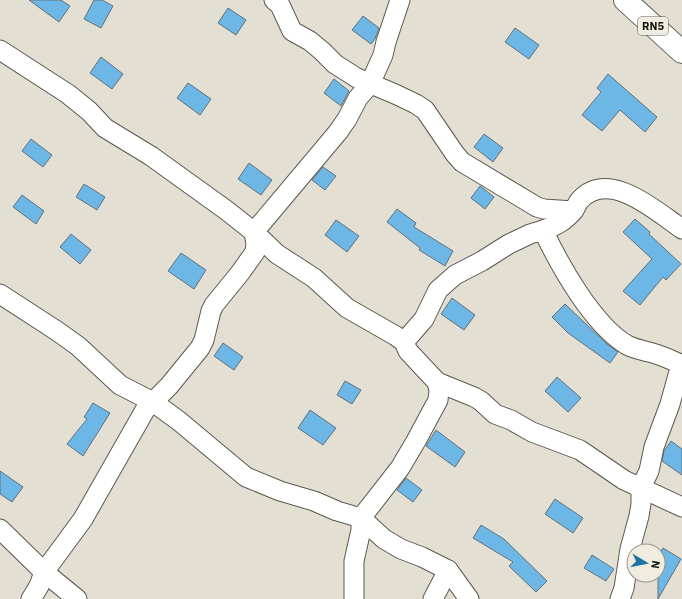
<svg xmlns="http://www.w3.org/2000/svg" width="682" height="599" viewBox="0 0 682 599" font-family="'IBM Plex Sans',sans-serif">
  <rect width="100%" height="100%" fill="#e3e0d3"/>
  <g fill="#6db7e7" stroke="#667179">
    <polygon points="29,0 61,0 70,6 59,22"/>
    <polygon points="94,0 102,0 113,6 101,28 84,19"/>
    <polygon points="228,8 246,20 236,35 218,23"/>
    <polygon points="363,16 379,28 375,39 371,44 352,30"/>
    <polygon points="515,28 539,45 529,59 505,42"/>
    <polygon points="101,57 123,74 112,89 90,73"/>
    <polygon points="608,74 657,117 645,132 620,110 602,131 582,115 601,92 597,88"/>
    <polygon points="334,79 349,91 341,106 324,93"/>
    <polygon points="188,83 211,99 200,115 177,98"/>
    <polygon points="484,134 503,148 493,162 474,147"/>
    <polygon points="31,139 52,155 43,167 22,151"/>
    <polygon points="249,163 272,180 261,195 238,179"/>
    <polygon points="323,167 336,176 325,190 312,180"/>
    <polygon points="84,184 105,197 97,210 76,197"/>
    <polygon points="480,186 494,197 485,209 471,198"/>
    <polygon points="22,195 44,211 36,224 13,207"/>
    <polygon points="397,209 416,223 414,227 453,251 445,266 419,250 420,248 387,222"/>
    <polygon points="635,219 650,232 649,234 681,264 666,280 663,277 640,305 623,291 652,259 623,232"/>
    <polygon points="336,220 359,236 347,252 325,235"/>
    <polygon points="71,234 91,250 80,264 60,247"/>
    <polygon points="181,253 206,270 194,289 168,271"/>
    <polygon points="452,298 475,315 464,330 441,314"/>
    <polygon points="565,304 607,344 618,352 610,363 568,333 552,317"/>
    <polygon points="223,343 243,357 234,370 214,356"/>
    <polygon points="557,377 581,398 568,412 545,391"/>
    <polygon points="345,381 361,390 352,404 337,395"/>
    <polygon points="93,403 110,413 83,456 67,444 87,419 84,417"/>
    <polygon points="310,410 336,428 323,445 298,428"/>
    <polygon points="436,430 465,452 455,467 426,446"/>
    <polygon points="671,441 682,449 682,475 662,461 664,451"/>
    <polygon points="0,471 23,487 12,502 0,494"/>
    <polygon points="406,478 422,490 413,502 397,490"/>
    <polygon points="555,499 583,518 573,533 545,514"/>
    <polygon points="481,525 504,539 547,581 536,592 509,566 513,562 473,538"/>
    <polygon points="663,548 681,559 658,599 658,556"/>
    <polygon points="592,555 614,569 606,581 584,568"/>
  </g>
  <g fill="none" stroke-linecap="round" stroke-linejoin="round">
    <defs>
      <g id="minor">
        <polyline points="274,0 280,5 292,31 310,41 322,51 335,64 357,78 395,94 416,104 425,110 455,154 462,162 537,207 544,209 573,211"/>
        <polyline points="0,50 68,94 89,111 105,128 151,156 226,210 254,232 277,254 314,278 347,308 396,336 404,342 408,351 437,382 474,397 481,401 495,414 511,420 532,432 580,450 624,480 682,507"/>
        <path d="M 543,230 C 556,226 565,221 574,210 C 576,207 577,203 580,200 C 609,168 657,212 682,229"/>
        <polyline points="0,294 57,331 78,346 120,385 153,402 179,421 246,477 280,491 314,501 337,511 361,518 384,539 401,549 422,557 448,570 469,599"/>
        <path d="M 404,342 L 424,319 L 438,290 L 455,275 L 482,261 L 509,244 L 530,234 L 543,230 C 560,266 593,325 627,345 C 637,350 646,351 656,354 C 665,357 674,361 682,365"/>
        <polyline points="0,529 44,572 77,599"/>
        <polyline points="31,599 39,586 44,572 83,519 145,410 169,386 200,348 204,340 211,311 214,305 240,273 255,252 256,244 254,232 338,132 347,119 358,98 370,84 383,55 386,42 400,0"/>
        <polyline points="354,599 354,561 361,530 361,518 400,468 416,441 438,400 439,390 437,382"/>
        <polyline points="433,599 448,570"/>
        <polyline points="620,599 624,588 630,549 639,516 641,504 641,487 649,471 654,447 670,404 678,375 682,367"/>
      </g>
      <polyline id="highway" points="625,0 682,52"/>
    </defs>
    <use href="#minor" stroke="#5b594d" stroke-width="21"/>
    <use href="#highway" stroke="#5b594d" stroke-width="24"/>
    <use href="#minor" stroke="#fff" stroke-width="19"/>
    <use href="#highway" stroke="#fff" stroke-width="22"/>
  </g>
  <g text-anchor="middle" stroke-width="3" stroke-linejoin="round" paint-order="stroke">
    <rect fill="#f0ede0" stroke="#56544e" stroke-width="1" x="638" y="17" width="30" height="18" rx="3"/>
    <g font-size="11" font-weight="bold" fill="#14130f">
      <text x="653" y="30">RN5</text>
    </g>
  </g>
  <g transform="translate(646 563) rotate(100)"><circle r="19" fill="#f0ede0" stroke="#98968c"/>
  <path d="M0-3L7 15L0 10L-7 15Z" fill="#1d73a3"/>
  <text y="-6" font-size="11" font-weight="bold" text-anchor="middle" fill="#14130f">N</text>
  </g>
</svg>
